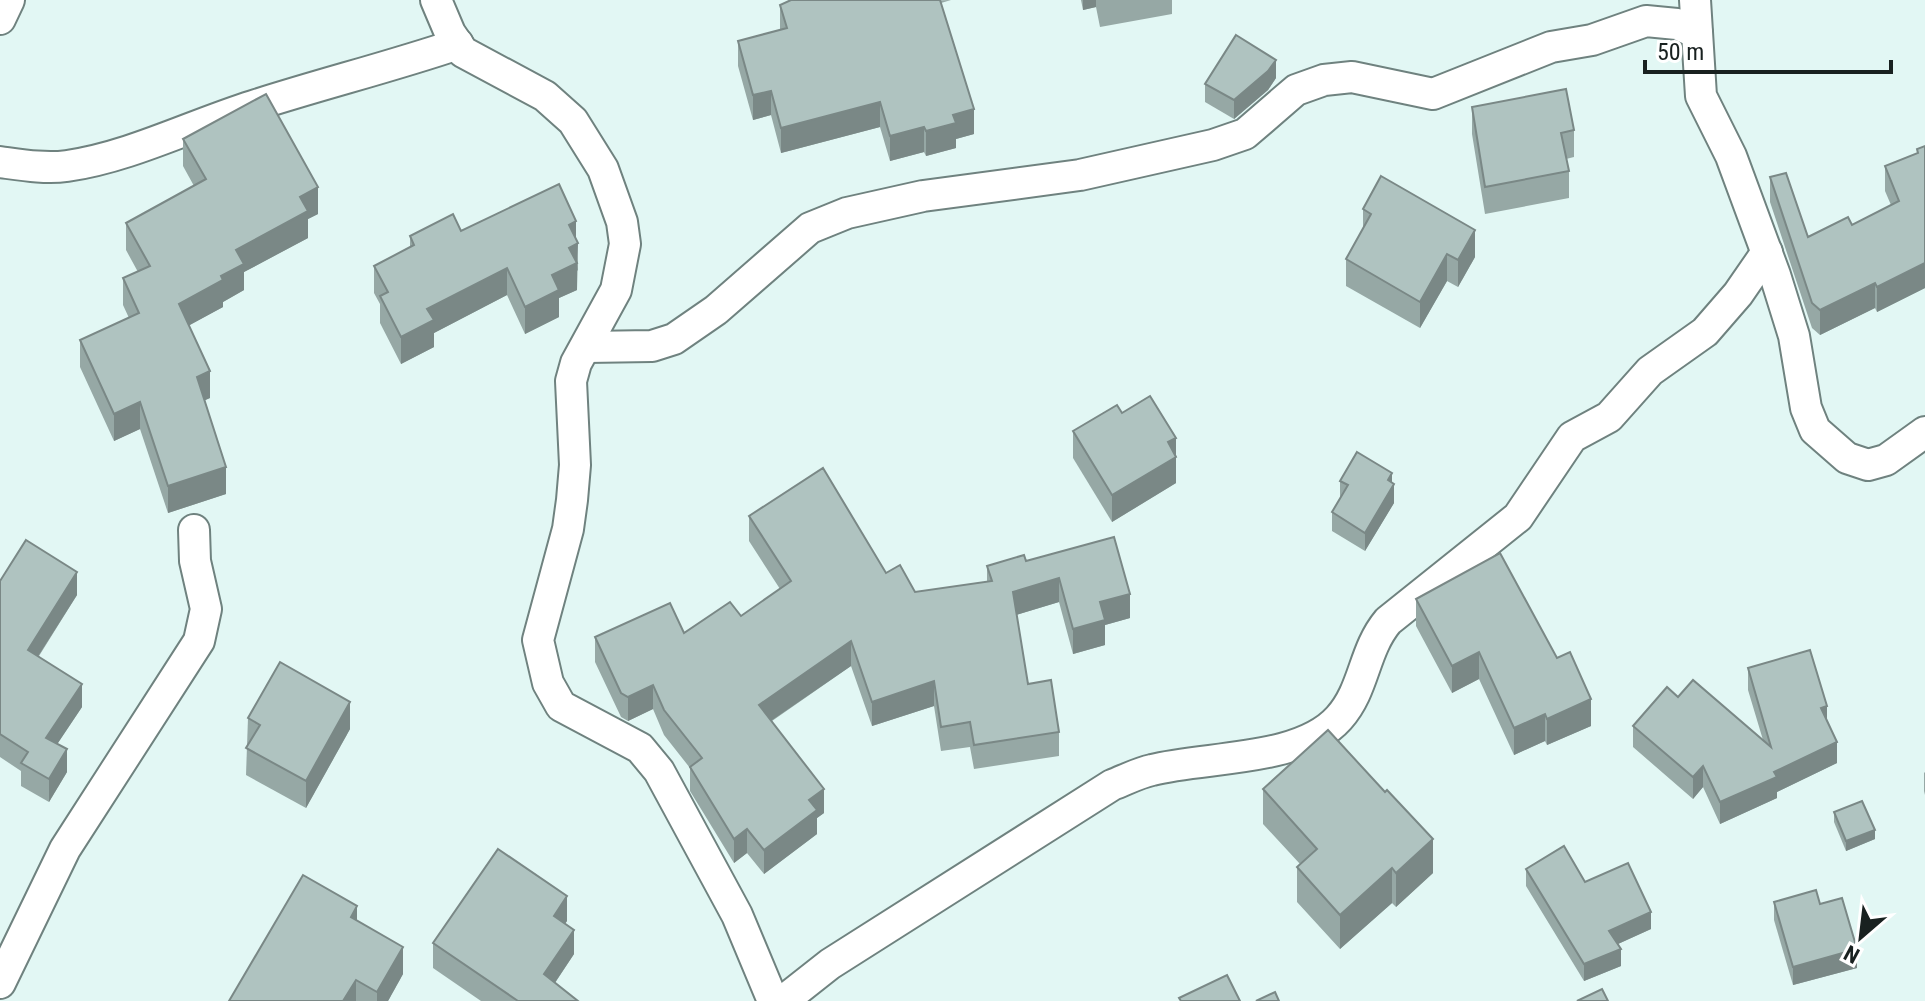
<svg xmlns="http://www.w3.org/2000/svg" width="1925" height="1001" viewBox="0 0 1925 1001" font-family="'Roboto Condensed',sans-serif">
  <rect width="100%" height="100%" fill="#e2f7f4"/>
  <g fill="none" stroke-linecap="round" stroke-linejoin="round">
    <defs>
      <g id="street">
        <polyline points="436,0 450,33 463,52 545,96 573,121 603,169 622,222 625,244 616,290 576,363 571,381 575,465 572,500 568,529 538,640 548,683 561,706 640,748 659,771 737,915 773,1001"/>
        <polyline points="1695,0 1701,96 1731,156 1775,275 1794,336 1806,408 1815,430 1847,458 1868,465 1886,460 1925,432"/>
        <polyline points="0,19 9,0"/>
        <path d="M 0,162 C 22,165 45,169 67,166 C 130,157 192,125 253,106 C 321,84 390,67 458,44"/>
        <polyline points="587,347 652,346 674,339 716,310 810,228 847,213 923,196 1080,175 1213,145 1245,134 1296,90 1324,80 1352,77 1433,94 1551,47 1592,40 1646,21 1677,24 1697,33"/>
        <polyline points="0,983 65,849 199,641 206,609 195,561 194,530"/>
        <path d="M 783,1001 L 830,964 L 1112,785 C 1125,780 1138,773 1152,770 C 1206,756 1300,762 1339,718 C 1365,689 1363,651 1388,621 L 1518,517 L 1572,437 L 1609,417 L 1650,371 L 1705,332 L 1738,294 L 1767,252"/>
      </g>
    </defs>
    <use href="#street" stroke="#6f827f" stroke-width="34"/>
    <use href="#street" stroke="#fff" stroke-width="30"/>
  </g>
  <g fill="#96a8a5">
    <polygon points="951,0 941,3 974,134 956,139 956,148 926,156 924,152 890,161 880,127 781,153 771,115 753,120 738,66 738,41 780,30 780,5"/>
    <polygon points="1081,0 1172,0 1172,14 1100,27 1096,7 1083,10"/>
    <polygon points="1276,78 1268,90 1234,119 1205,102 1205,84"/>
    <polygon points="1472,107 1574,130 1574,157 1566,159 1569,171 1569,198 1485,214 1472,134"/>
    <polygon points="183,139 318,214 308,219 308,238 244,272 244,290 223,302 223,307 189,325 210,398 204,400 226,494 168,513 140,429 114,441 80,367 80,340 129,318 123,305 123,278 138,272 126,250 126,223 194,186 183,166"/>
    <polygon points="1925,146 1925,288 1877,312 1875,308 1820,335 1812,328 1770,202 1770,177 1808,237 1852,225 1891,205 1885,191 1885,166 1917,154 1917,149"/>
    <polygon points="1363,209 1475,257 1458,287 1447,281 1420,328 1346,286 1346,259 1363,230"/>
    <polygon points="461,231 576,240 578,270 577,271 577,290 559,298 559,317 525,334 507,295 434,333 434,347 401,364 380,323 380,304 374,293 374,266 410,248 410,236"/>
    <polygon points="1122,413 1176,438 1176,483 1112,522 1073,458 1073,431"/>
    <polygon points="1340,481 1392,483 1394,503 1365,551 1332,531 1332,512 1340,499"/>
    <polygon points="749,516 886,573 915,592 987,582 987,566 1026,561 1130,618 1105,625 1105,645 1073,654 1059,602 1016,615 1028,684 1059,732 1059,756 974,769 970,747 941,751 934,706 872,726 851,666 772,721 824,813 817,818 817,834 764,874 747,853 734,863 690,791 690,768 664,735 653,709 628,721 621,717 595,662 595,637 684,633 741,616 780,589 749,541"/>
    <polygon points="0,581 77,595 39,656 82,707 57,744 67,772 49,802 21,786 21,771 0,757"/>
    <polygon points="1416,599 1591,726 1547,745 1545,741 1514,755 1479,679 1452,693 1416,626"/>
    <polygon points="1748,668 1827,722 1837,763 1777,792 1777,798 1720,824 1703,787 1693,799 1633,747 1633,726 1678,697 1763,740 1748,690"/>
    <polygon points="248,718 350,729 306,808 246,775"/>
    <polygon points="1925,772 1925,795 1924,791 1924,773"/>
    <polygon points="1263,789 1433,873 1396,907 1392,903 1340,949 1297,902 1297,867 1300,864 1263,824"/>
    <polygon points="1834,812 1875,839 1846,851 1834,822"/>
    <polygon points="1526,869 1585,882 1651,929 1618,944 1621,966 1584,981 1526,886"/>
    <polygon points="1774,902 1820,904 1857,968 1793,985 1774,920"/>
    <polygon points="357,920 403,974 388,1001 229,1001"/>
    <polygon points="567,921 565,923 574,954 555,983 578,1001 481,1001 433,968 433,943"/>
  </g>
  <g fill="#7a8886">
    <polygon points="1083,0 1096,0 1096,7 1083,10"/>
    <polygon points="1276,60 1276,78 1268,90 1234,119 1234,100"/>
    <polygon points="771,91 771,115 753,120 753,95"/>
    <polygon points="880,102 880,127 781,153 781,128"/>
    <polygon points="974,109 974,134 956,139 956,148 926,156 926,131 953,115"/>
    <polygon points="924,127 924,152 890,161 890,136"/>
    <polygon points="318,187 318,214 308,219 308,238 244,272 244,290 223,302 223,307 179,331 179,304 221,276 236,250 300,197"/>
    <polygon points="576,221 576,244 578,243 577,290 559,298 559,317 525,334 525,307 552,275 569,225"/>
    <polygon points="1475,230 1475,257 1458,287 1458,260"/>
    <polygon points="1447,254 1447,281 1420,328 1420,302"/>
    <polygon points="1925,263 1925,288 1877,312 1877,287"/>
    <polygon points="507,268 507,295 434,333 434,347 401,364 401,337 427,309"/>
    <polygon points="1875,283 1875,308 1820,335 1820,310"/>
    <polygon points="210,371 210,398 197,404 197,377"/>
    <polygon points="140,402 140,429 114,441 114,414"/>
    <polygon points="1176,438 1176,483 1112,522 1112,495 1168,442"/>
    <polygon points="226,467 226,494 168,513 168,486"/>
    <polygon points="1392,473 1392,488 1394,484 1394,503 1365,551 1365,533 1388,480"/>
    <polygon points="77,572 77,595 28,672 28,650"/>
    <polygon points="1059,578 1059,602 1013,616 1013,592"/>
    <polygon points="1130,594 1130,618 1105,625 1105,645 1073,654 1073,629 1100,602"/>
    <polygon points="851,641 851,666 759,729 759,705"/>
    <polygon points="1479,652 1479,679 1452,693 1452,666"/>
    <polygon points="934,681 934,706 872,726 872,702"/>
    <polygon points="82,684 82,707 46,761 46,738"/>
    <polygon points="653,685 653,709 628,721 628,697"/>
    <polygon points="1591,699 1591,726 1547,745 1547,719"/>
    <polygon points="350,702 350,729 306,808 306,781"/>
    <polygon points="1827,706 1827,727 1821,708"/>
    <polygon points="1545,714 1545,741 1514,755 1514,728"/>
    <polygon points="1837,742 1837,763 1777,792 1777,798 1720,824 1720,802 1774,772"/>
    <polygon points="67,749 67,772 49,802 49,779"/>
    <polygon points="1703,766 1703,787 1693,799 1693,777"/>
    <polygon points="824,789 824,813 817,818 817,834 764,874 764,850 809,800"/>
    <polygon points="747,829 747,853 734,863 734,839"/>
    <polygon points="1875,830 1875,839 1846,851 1846,841"/>
    <polygon points="1433,839 1433,873 1396,907 1396,873"/>
    <polygon points="1392,868 1392,903 1340,949 1340,915"/>
    <polygon points="567,896 567,921 554,940 554,916"/>
    <polygon points="357,906 357,933 351,917"/>
    <polygon points="1651,912 1651,929 1609,948 1609,931"/>
    <polygon points="574,930 574,954 544,999 544,974"/>
    <polygon points="403,947 403,974 388,1001 377,1001 377,992"/>
    <polygon points="1621,949 1621,966 1584,981 1584,964"/>
    <polygon points="1857,949 1857,968 1793,985 1793,967"/>
    <polygon points="356,980 356,1001 343,1001"/>
  </g>
  <g fill="#afc3c0" stroke="#7a8886" stroke-width="2">
    <polygon points="791,0 940,0 974,109 953,115 956,123 926,131 924,127 890,136 880,102 781,128 771,91 753,95 738,41 787,28 780,5"/>
    <polygon points="1236,35 1276,60 1268,71 1234,100 1205,84"/>
    <polygon points="1566,89 1574,130 1561,133 1569,171 1485,187 1472,107"/>
    <polygon points="266,94 318,187 300,197 308,211 236,250 244,264 221,276 223,280 179,304 210,371 197,377 226,467 168,486 140,402 114,414 80,340 139,313 123,278 150,266 126,223 206,179 183,139"/>
    <polygon points="1925,146 1925,263 1877,287 1875,283 1820,310 1812,303 1770,177 1786,173 1808,237 1848,217 1852,225 1899,201 1885,166 1918,153 1917,149"/>
    <polygon points="1381,176 1475,230 1458,260 1447,254 1420,302 1346,259 1371,214 1363,209"/>
    <polygon points="559,184 576,221 569,225 578,243 569,248 577,263 552,275 559,290 525,307 507,268 427,309 434,320 401,337 380,296 388,292 374,266 414,245 410,236 453,214 461,231"/>
    <polygon points="1150,396 1176,438 1168,442 1176,457 1112,495 1073,431 1117,405 1122,413"/>
    <polygon points="1357,452 1392,473 1388,480 1394,484 1365,533 1332,512 1348,485 1340,481"/>
    <polygon points="823,468 886,573 900,565 915,592 992,581 987,566 1024,555 1026,561 1114,537 1130,594 1100,602 1105,620 1073,629 1059,578 1013,592 1028,684 1051,680 1059,732 974,745 970,722 941,727 934,681 872,702 851,641 759,705 824,789 809,800 817,810 764,850 747,829 734,839 690,767 702,758 664,710 653,685 628,697 621,693 595,637 670,603 684,633 730,602 741,616 791,581 749,516"/>
    <polygon points="26,540 77,572 28,650 82,684 46,738 67,749 49,779 21,763 28,752 0,734 0,581"/>
    <polygon points="1500,553 1557,658 1570,652 1591,699 1547,719 1545,714 1514,728 1479,652 1452,666 1416,599"/>
    <polygon points="1810,650 1827,706 1821,708 1837,742 1774,772 1777,777 1720,802 1703,766 1693,777 1633,726 1667,687 1678,697 1693,680 1771,747 1748,668"/>
    <polygon points="280,662 350,702 306,781 246,748 260,725 248,718"/>
    <polygon points="1328,730 1385,792 1387,790 1433,839 1396,873 1392,868 1340,915 1297,867 1317,849 1263,789"/>
    <polygon points="1862,801 1875,830 1846,841 1834,812"/>
    <polygon points="1564,846 1585,882 1628,863 1651,912 1609,931 1621,949 1584,964 1526,869"/>
    <polygon points="498,849 567,896 554,916 574,930 544,974 578,1001 518,1001 433,943"/>
    <polygon points="303,875 357,906 351,917 403,947 377,992 356,980 343,1001 229,1001"/>
    <polygon points="1816,890 1820,904 1842,898 1857,949 1793,967 1774,902"/>
    <polygon points="1227,975 1240,1001 1181,1001 1179,998"/>
    <polygon points="1602,989 1608,1001 1577,1001"/>
    <polygon points="1275,992 1279,1001 1256,1001"/>
  </g>
  <g transform="translate(1861 937) rotate(208)" stroke="#ffffff" stroke-width="6" paint-order="stroke">
  <path d="M0-6L14 30L0 20L-14 30Z" fill="#192120"/>
  <text y="-12" font-size="22" font-weight="bold" text-anchor="middle" fill="#192120">N</text>
  </g>
  <path d="M1645 60v12h246v-12" fill="none" stroke="#192120" stroke-width="4"/>
  <text x="1657" y="60" font-size="24" fill="#192120" stroke="#ffffff" stroke-width="6" paint-order="stroke">50 m</text>
</svg>
